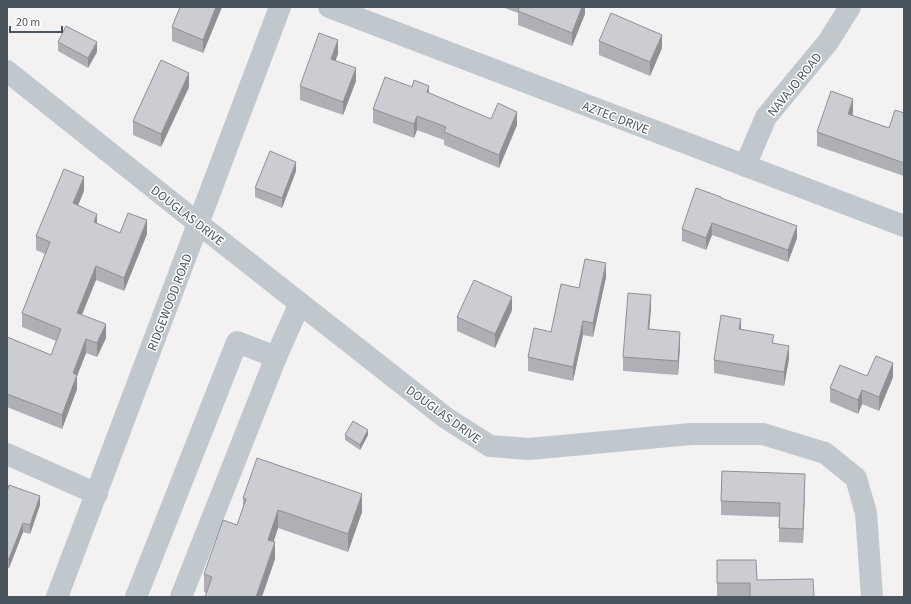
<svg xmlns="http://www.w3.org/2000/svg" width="911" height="604" viewBox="0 0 911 604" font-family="'Source Sans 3',sans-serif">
  <rect width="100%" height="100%" fill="#f3f1f1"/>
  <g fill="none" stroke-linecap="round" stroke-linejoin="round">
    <g stroke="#c0c8ce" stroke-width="22">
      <polyline points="329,7 904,226"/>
      <polyline points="7,71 199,224 446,418 490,446 529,449 691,434 763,434 825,453 856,478 866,513 872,597"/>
      <polyline points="745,166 766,117 828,42 850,7"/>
      <polyline points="7,454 97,494"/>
      <polyline points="57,597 280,7"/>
      <polyline points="136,597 237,342 276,357"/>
      <polyline points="181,597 276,357 300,303"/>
    </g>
  </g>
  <g fill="#afb0b5">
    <polygon points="180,7 222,7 203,53 172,41 172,27"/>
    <polygon points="502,7 585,7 585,14 572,46 518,25 518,13"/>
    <polygon points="599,41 662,48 650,76 599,55"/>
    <polygon points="58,42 97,52 88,68 58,51"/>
    <polygon points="338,54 335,60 356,81 343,115 300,100 300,86"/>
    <polygon points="189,87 161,147 133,135 133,121"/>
    <polygon points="429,93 491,119 517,125 499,168 444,145 444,140 417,130 414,138 373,123 373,109"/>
    <polygon points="853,113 852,115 889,128 904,113 904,176 817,146 817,132"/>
    <polygon points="296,171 282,208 255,197 255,188"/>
    <polygon points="84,191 78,205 97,224 120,233 147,234 124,291 96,280 82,315 106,338 97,357 86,353 77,376 77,389 62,429 7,407 7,328 8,337 51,355 56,341 22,327 22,313 45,254 36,250 36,236"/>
    <polygon points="721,199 797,238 788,262 712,235 706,250 682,241 682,229"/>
    <polygon points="606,277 593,337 583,335 573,381 528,371 528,357 551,332 579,288"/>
    <polygon points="651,309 649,329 680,346 678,375 623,371 623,357"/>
    <polygon points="512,310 495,348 457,331 457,317"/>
    <polygon points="741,329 774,343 789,359 784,386 714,373 714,360"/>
    <polygon points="867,376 893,377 879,411 862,404 858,414 830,402 830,388"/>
    <polygon points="345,435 368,435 360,450 345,440"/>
    <polygon points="805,487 803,543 779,542 779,517 721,515 721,501"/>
    <polygon points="7,492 40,505 30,534 23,532 9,568 7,568"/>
    <polygon points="243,498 362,512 348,552 278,528 274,541 275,559 206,593 204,592 204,574 237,525 243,509"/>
    <polygon points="717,560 757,580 750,596 717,597"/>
  </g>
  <g fill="#8e9093">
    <polygon points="216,7 222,7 203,53 203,40"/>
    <polygon points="582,7 585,7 585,14 572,46 572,33"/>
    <polygon points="662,35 662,48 650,76 650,62"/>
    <polygon points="338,40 338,54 331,73 331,59"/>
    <polygon points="97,42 97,52 88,68 88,58"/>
    <polygon points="356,68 356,81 343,115 343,102"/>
    <polygon points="189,73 189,87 161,147 161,134"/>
    <polygon points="429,86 429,99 427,92"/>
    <polygon points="853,99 853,113 848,127 848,114"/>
    <polygon points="517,112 517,125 499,168 499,155"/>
    <polygon points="417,116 417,130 414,138 414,124"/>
    <polygon points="296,162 296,171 282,208 282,198"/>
    <polygon points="84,177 84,191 73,217 73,203"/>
    <polygon points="97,214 97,227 94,222"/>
    <polygon points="147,220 147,234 124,291 124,278"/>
    <polygon points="712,223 712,235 706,250 706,238"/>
    <polygon points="797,226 797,238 788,262 788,250"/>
    <polygon points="606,263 606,277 593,337 593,323"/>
    <polygon points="96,266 96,280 77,326 77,313"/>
    <polygon points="651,295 651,309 648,343 648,329"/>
    <polygon points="512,297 512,310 495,348 495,334"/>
    <polygon points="741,319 741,333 739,329"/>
    <polygon points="583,321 583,335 573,381 573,367"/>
    <polygon points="106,324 106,338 97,357 97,343"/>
    <polygon points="680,332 680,346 678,375 678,361"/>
    <polygon points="86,339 86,353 77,376 77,389 62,429 62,415 73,373"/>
    <polygon points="789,346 789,359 784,386 784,372"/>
    <polygon points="893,363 893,377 879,411 879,397"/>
    <polygon points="862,390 862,404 858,414 858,400"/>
    <polygon points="368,430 368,435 360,450 360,445"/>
    <polygon points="805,474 805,487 803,543 803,529"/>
    <polygon points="362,494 362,512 348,552 348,534"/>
    <polygon points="40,496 40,505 30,534 30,525"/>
    <polygon points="278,510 278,528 268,557 268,540"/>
    <polygon points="23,523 23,532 9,568 9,559"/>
    <polygon points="275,542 275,559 262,597 256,597"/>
  </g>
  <g fill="#cbcdd2" stroke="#8e9093">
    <polygon points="180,7 216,7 203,40 172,27"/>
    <polygon points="519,7 582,7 572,33 518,11"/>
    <polygon points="611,13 662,35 650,62 599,41"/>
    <polygon points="66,26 97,42 88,58 58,42"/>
    <polygon points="319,33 338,40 331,59 356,68 343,102 300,86"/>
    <polygon points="161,60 189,73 161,134 133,121"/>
    <polygon points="385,77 412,87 414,80 429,86 427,92 491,119 498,103 517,112 499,155 444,132 446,127 417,116 414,124 373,109"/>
    <polygon points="831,91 853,99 848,114 889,128 895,110 904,113 904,163 817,132"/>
    <polygon points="270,151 296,162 282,198 255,188"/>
    <polygon points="64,169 84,177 73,203 97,214 94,222 120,233 128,213 147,220 124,278 96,266 77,313 106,324 97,343 86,339 73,373 77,375 62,415 7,394 7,337 51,355 61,329 22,313 50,242 36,236"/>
    <polygon points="696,188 721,197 721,198 797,226 788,250 712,223 706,238 682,229"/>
    <polygon points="585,259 606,263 593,323 583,321 573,367 528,357 534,328 551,332 561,284 579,288"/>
    <polygon points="474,280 512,297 495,334 457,317"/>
    <polygon points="628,293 651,295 648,329 680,332 678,361 623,357"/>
    <polygon points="721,315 741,319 739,329 774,335 772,343 789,346 784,372 714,360"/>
    <polygon points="876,356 893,363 879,397 862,390 858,400 830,388 840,365 867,376"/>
    <polygon points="353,421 368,430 360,445 345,435"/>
    <polygon points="257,458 362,494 348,534 278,510 268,540 275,542 256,597 205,597 212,577 204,574 223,520 237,525 246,499 243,498"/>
    <polygon points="722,471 805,474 803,529 779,528 780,503 721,501"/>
    <polygon points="9,485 40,496 30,525 23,523 9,559 7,558 7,492"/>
    <polygon points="717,560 756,560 757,580 813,579 814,597 750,597 750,583 717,583"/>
  </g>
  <g text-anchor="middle" stroke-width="3" stroke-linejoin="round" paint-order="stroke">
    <g font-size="13" fill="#4a545c" stroke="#fff">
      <text transform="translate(794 84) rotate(-51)" y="5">NAVAJO ROAD</text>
      <text transform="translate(616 117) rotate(21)" y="5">AZTEC DRIVE</text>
      <text transform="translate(188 215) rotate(38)" y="5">DOUGLAS DRIVE</text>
      <text transform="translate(169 302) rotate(-69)" y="5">RIDGEWOOD ROAD</text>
      <text transform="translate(444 414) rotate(36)" y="5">DOUGLAS DRIVE</text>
    </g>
  </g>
  <rect width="911" height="604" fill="none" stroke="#4a545c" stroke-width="16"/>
  <path d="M10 26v6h52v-6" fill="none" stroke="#4a545c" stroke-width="2"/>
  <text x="16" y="26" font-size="12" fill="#4a545c" stroke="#ffffff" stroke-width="3" paint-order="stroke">20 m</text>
</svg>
